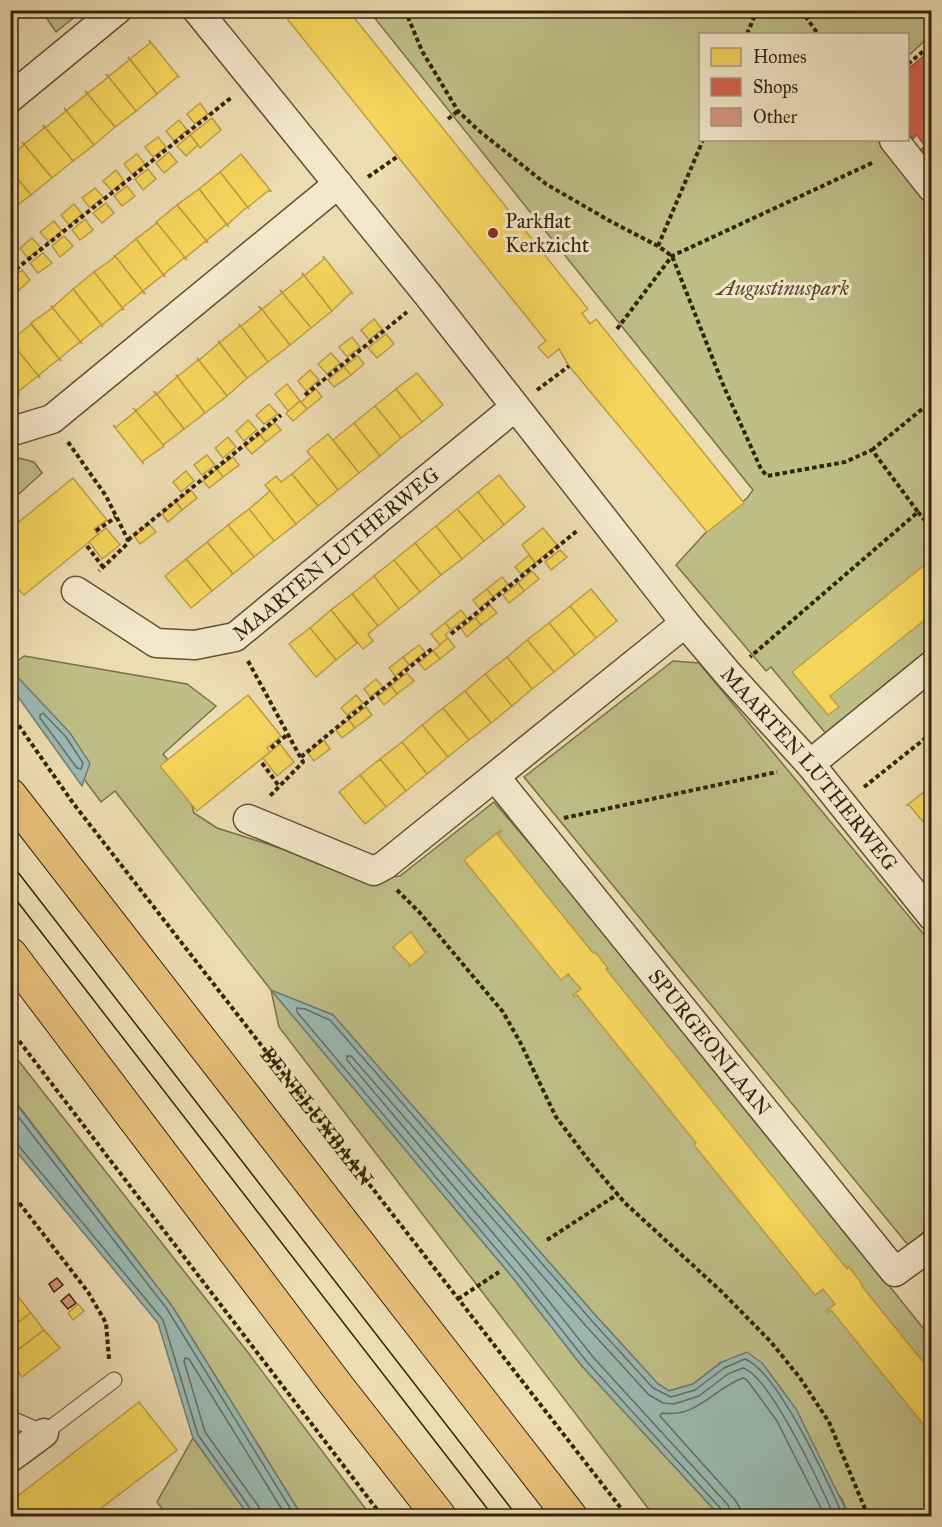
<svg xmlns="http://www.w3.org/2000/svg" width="942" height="1527" viewBox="0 0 942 1527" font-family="'IM FELL Great Primer',serif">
  <rect width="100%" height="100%" fill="#ecdcb1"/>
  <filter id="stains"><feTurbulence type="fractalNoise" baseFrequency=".00333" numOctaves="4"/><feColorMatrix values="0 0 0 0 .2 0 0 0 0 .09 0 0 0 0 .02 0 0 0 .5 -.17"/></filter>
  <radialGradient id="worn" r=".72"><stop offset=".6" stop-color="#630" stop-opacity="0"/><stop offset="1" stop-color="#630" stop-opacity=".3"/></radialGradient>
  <g fill="#bfbe87" stroke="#7c7049" stroke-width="1.5">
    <polygon points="42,11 82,11 56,32"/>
    <polygon points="369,11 931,11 931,35 908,56 908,34 700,34 700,140 897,140 931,192 931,649 827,735 771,667 766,671 676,565 709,529 747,498 753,490"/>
    <polygon points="11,456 34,462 42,473 11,501"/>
    <polygon points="24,656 187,684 216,706 163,754 194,791 191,802 194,813 217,828 375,878 400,876 494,802 627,958 931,1338 931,1516 849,1516 842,1499 721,1362 693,1384 669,1391 658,1384 597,1317 333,1015 272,991 514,1279 582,1366 720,1516 654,1516 279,1027 271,990 115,791 101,802 11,681 11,666"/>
    <polygon points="673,661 699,663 931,943 931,1226 908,1245 524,777"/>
    <polygon points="10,1050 246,1350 371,1516 302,1516 172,1306 11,1096"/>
    <polygon points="193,1438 249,1516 168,1516 157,1502"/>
  </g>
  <g fill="#9abab4" stroke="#737d70" stroke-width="1.5">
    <polygon points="10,669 70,733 90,763 82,786 11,687"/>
    <polygon points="271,990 333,1015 597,1317 658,1384 669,1391 693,1384 722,1362 747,1352 763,1364 796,1409 849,1516 720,1516 582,1366 514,1279"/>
    <polygon points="10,1096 172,1306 302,1516 249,1516 193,1438 158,1323 11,1145"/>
  </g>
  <g fill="#f6d55c" stroke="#bd9f44" stroke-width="1.5">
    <polygon points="280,10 348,10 588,309 582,313 590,324 596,319 744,503 707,532 569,366 559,349 548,358 538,347 546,341"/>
    <polygon points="149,40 179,77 177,77 157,94 128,57 130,59 150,43"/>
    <polygon points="128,57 157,94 136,111 106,74 109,76 129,60"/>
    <polygon points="106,74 136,111 115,127 85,91 88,93 108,77"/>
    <polygon points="85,91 115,127 94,145 64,108 67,110 87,94"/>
    <polygon points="200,103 208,114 195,124 187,114"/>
    <polygon points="64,108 94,145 73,161 43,125 46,127 66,111"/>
    <polygon points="212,118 221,130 200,148 190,135"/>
    <polygon points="179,120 187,130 174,141 166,131"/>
    <polygon points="43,125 73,161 52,178 22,142 24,144 44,128"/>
    <polygon points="190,135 198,145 186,156 177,146"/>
    <polygon points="158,137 166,147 153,157 145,147"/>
    <polygon points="22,142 52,178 31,195 10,170 10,155 24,145"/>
    <polygon points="169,152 177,162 164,173 156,163"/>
    <polygon points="137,154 145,164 132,174 124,164"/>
    <polygon points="241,154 271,191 268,191 248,207 249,209 220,172"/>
    <polygon points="148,169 156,179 143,190 135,179"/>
    <polygon points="10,170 31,195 10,210"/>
    <polygon points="116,170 124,181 112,191 103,181"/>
    <polygon points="220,172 249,209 247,207 228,224 228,226 199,189"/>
    <polygon points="127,186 135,196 122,206 114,196"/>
    <polygon points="95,188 103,197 90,208 82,198"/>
    <polygon points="199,189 228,226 227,224 207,240 208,243 177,205"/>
    <polygon points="106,203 114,213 102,223 93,213"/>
    <polygon points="74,204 82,214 69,225 61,215"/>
    <polygon points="177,205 208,243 206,241 185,258 156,222"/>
    <polygon points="85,219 93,230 80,240 72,230"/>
    <polygon points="54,221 62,231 49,242 40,232"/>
    <polygon points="157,223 187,260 184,258 164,274 165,277 136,239"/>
    <polygon points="64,236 73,246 60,257 52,246"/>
    <polygon points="32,238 41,248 28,258 20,248"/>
    <polygon points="136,239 165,277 163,275 143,291 145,294 115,256"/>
    <polygon points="43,253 52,263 38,273 30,263"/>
    <polygon points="114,256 115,256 145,294 142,292 122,308 124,310 94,272 115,257"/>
    <polygon points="323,256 353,294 351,293 332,311 302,273 304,276 324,259"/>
    <polygon points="22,270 30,280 18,291 10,282 10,279"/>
    <polygon points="94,272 124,310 122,309 102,325 103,327 73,289"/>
    <polygon points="302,273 332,311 311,328 280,290 283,292 303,276"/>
    <polygon points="73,289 103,327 101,325 81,341 82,344 51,306 53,307"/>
    <polygon points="280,290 311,328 290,345 260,307 262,309 282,293"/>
    <polygon points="51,306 82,344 80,342 60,358 61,361 31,323 52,308"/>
    <polygon points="259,307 260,307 290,345 268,362 239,324 241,326 261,310"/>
    <polygon points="374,319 382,329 369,340 361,330"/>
    <polygon points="30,323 61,361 59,359 39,375 40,378 10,341 31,324"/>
    <polygon points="239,324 268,362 247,378 218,341 220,342 240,326"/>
    <polygon points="386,334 394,344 377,358 368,348"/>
    <polygon points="352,337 360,347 347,357 339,347"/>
    <polygon points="10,341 40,378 38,376 19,391 19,395 10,385"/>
    <polygon points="218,341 247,378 227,396 197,358 199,360 219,343"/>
    <polygon points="331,353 340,363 327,374 318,364"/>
    <polygon points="358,356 364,364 351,375 344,367"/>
    <polygon points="197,358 227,396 205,413 176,375 178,376 198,360"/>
    <polygon points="344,367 351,375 334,387 328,380"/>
    <polygon points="310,370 319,380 306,391 298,381"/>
    <polygon points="417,373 443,405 422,422 396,389"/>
    <polygon points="176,375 205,413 184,429 155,392 157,394 177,377"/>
    <polygon points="287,384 300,401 288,411 275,394"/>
    <polygon points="316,389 322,397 307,409 301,402"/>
    <polygon points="396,389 422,422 401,438 375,406"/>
    <polygon points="154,392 155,392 184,429 163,445 134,409 137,410 156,394"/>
    <polygon points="300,401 307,409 293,421 286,413"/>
    <polygon points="269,404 278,414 264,424 256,415"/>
    <polygon points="375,406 401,438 380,456 354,423"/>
    <polygon points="136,411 164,446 143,461 143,463 113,425 116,427"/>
    <polygon points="248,420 257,430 244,441 236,431"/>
    <polygon points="275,423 281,430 266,442 260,435"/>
    <polygon points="354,423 380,456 359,473 333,440"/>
    <polygon points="328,434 359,473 338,490 307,451"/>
    <polygon points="260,435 266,442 252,454 245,446"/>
    <polygon points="228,437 236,447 223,458 215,448"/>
    <polygon points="207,455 215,465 202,475 194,465"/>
    <polygon points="233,457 239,465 223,477 217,469"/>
    <polygon points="312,457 338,490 318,506 292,474"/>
    <polygon points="217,469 223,477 209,488 203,481"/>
    <polygon points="186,471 194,481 181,492 173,482"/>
    <polygon points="292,474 318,506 296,524 265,485 276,476 281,482"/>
    <polygon points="499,475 525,507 504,525 478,492"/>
    <polygon points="73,478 107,520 94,529 98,534 89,542 24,595 10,581 10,529"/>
    <polygon points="191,490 197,498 182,510 176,502"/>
    <polygon points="270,491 296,524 274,541 249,509"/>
    <polygon points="478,492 504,525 484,541 457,509"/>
    <polygon points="176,502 182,510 168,522 162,514"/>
    <polygon points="249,509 274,541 254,557 228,525"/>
    <polygon points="457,509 484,541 462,559 436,526"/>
    <polygon points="149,524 156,532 140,544 134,536"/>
    <polygon points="228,525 254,557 233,574 207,542"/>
    <polygon points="436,526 462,559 441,575 415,543"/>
    <polygon points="106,528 120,545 102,559 89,542"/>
    <polygon points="543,528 557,545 535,563 522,545"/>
    <polygon points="207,542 233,574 212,591 186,559"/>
    <polygon points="415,543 441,575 420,592 394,560"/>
    <polygon points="560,550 567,557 551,570 545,562"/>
    <polygon points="529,555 535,563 521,574 515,567"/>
    <polygon points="186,559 212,591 191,608 165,576"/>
    <polygon points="932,559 932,614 830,696 839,707 828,715 792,672"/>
    <polygon points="394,560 420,592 399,609 374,576"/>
    <polygon points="532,571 539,579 524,591 518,583"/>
    <polygon points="374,576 399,609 378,626 352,594"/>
    <polygon points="502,577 508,584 493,597 487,589"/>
    <polygon points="518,583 524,591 509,603 503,595"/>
    <polygon points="487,589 493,597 479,608 473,600"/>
    <polygon points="591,589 617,621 596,638 570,606"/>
    <polygon points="352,594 378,626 368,634 373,641 363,649 331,610"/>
    <polygon points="490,605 497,613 481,625 475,618"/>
    <polygon points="570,606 596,638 575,655 549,623"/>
    <polygon points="331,610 357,643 336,660 310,628"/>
    <polygon points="461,610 467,618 451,630 445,623"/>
    <polygon points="475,618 481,625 467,637 461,629"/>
    <polygon points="445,623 451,630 445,635 448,638 440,645 431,634"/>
    <polygon points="549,623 575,655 554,672 527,640"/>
    <polygon points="310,628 336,660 316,677 289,644"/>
    <polygon points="448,638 455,647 440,659 433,651"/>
    <polygon points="527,640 554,672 532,689 507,657"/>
    <polygon points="419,645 425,652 409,665 403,657"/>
    <polygon points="433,651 440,659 425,670 419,663"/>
    <polygon points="403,657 409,665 395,676 389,668"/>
    <polygon points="507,657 532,689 512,706 485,674"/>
    <polygon points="407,673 414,681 397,694 391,686"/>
    <polygon points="485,674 512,706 491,723 465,691"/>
    <polygon points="376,679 383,687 370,697 364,689"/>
    <polygon points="391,686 397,694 384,705 378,697"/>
    <polygon points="465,691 491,723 469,740 443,708"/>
    <polygon points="248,695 281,736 267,748 270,752 197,811 160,766"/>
    <polygon points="356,695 363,703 347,715 341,708"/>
    <polygon points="366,707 372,715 355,728 349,720"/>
    <polygon points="443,708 469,740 448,757 422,725"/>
    <polygon points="349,720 355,728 342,738 336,730"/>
    <polygon points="422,725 448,757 427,774 402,742"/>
    <polygon points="324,740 330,749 314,761 308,753"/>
    <polygon points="402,742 427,774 406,791 380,759"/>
    <polygon points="280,744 294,762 277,776 263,758"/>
    <polygon points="380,759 406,791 386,807 360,775"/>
    <polygon points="360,775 386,807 365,824 339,792"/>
    <polygon points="932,786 932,822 925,827 926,825 909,805 907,805"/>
    <polygon points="501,830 502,831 497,834 593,953 595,952 608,968 606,969 847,1269 849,1267 862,1284 861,1285 932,1373 932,1435 831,1310 829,1313 827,1310 835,1304 823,1289 815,1295 694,1145 696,1143 577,995 574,997 573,995 581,989 568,974 561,980 464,860"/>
    <polygon points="411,932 425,952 427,952 409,967 410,965 393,947"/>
    <polygon points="17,1295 31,1313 10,1328 10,1300"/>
    <polygon points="78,1304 84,1311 73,1320 68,1313"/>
    <polygon points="31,1313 44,1330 10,1356 10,1328"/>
    <polygon points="44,1330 60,1348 22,1377 10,1360 10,1356"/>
    <polygon points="139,1402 177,1450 91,1516 10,1516 10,1502"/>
  </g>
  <polygon fill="#d6604d" stroke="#a74d39" stroke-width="1.5" points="932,49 932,165 920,150 925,146 917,135 911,140 908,135 908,73 910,71 908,69"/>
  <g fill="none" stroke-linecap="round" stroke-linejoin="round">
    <g stroke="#696e60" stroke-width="1.5">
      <polygon points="43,713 66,737 83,763 81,769 77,768 40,718 40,715"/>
      <polyline points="10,1106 167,1309 295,1516"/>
      <polyline points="10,1142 18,1145 163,1320 198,1435 252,1511 253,1516"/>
      <polyline points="261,1516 259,1507 205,1432 184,1361 185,1358 189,1359 286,1516"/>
      <path d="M 724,1516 L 722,1510 L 587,1362 L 519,1276 L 297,1012 L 297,1008 L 305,1009 L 330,1020 L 592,1321 L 653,1388 L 671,1397 L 695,1390 L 724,1368 L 745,1359 C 778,1372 828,1482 843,1516"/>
      <path d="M 732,1516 L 728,1505 L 593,1357 L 525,1271 L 347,1060 L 347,1056 L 351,1056 L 586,1326 L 649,1395 L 663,1403 L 674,1404 L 699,1396 L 728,1374 L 743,1368 C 770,1376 822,1488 834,1516"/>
      <path d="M 741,1516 L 740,1508 L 735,1500 L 660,1416 L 662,1413 C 698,1418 714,1388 743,1378 L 747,1380 L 777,1421 L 825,1516"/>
    </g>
  </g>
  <g fill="#d59682" stroke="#38220b" stroke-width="1.5">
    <polygon points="57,1278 63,1285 54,1292 49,1284"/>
    <polygon points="69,1294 76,1303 68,1309 61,1301"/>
  </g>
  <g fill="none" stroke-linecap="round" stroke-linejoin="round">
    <defs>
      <polyline id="service" points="10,1418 44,1433 114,1380"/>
      <g id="minor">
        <path id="s2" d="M 197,10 L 428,295 L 685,623 L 729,675 L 810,764 L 932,916"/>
        <polyline points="10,98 117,10"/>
        <polyline points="894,140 932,188"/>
        <polyline points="10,428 16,430 52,419 338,184"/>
        <path id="s3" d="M 76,591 L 156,643 L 195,645 L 235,637 L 515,407"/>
        <polyline points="810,764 932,665"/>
        <path id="s4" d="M 496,778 L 895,1272 L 932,1245"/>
        <polyline points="248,819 374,871 385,865 685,623"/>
        <polyline points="10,1458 44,1433"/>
      </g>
      <g id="primary">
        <polyline points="10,795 570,1516"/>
        <polyline points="10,954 337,1386 439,1516"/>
      </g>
    </defs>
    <use href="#service" stroke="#655034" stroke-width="17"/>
    <use href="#minor" stroke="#655034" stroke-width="31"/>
    <use href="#primary" stroke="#38220b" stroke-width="35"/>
    <g stroke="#38220b" stroke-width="4" stroke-dasharray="4.5 3" stroke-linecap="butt">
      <polyline points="405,10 422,51 458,111 478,130 546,184 610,221 658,246 672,256 724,387 761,469 767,476 845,462 872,450 918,512 750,657"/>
      <polyline points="801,10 818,34"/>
      <polyline points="747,34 757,10"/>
      <polyline points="908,64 932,44"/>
      <polyline points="448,119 458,111"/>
      <polyline points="368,177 397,157"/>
      <polyline points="658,246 703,140"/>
      <polyline points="10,274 232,97"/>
      <polyline points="617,329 672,256 874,162"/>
      <polyline points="537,390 569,366"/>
      <polyline points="305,395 407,312"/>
      <polyline points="68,442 106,496 128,540 127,544 99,571"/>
      <polyline points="872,450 932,401"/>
      <polyline points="918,512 932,529"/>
      <polyline points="96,531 116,517"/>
      <polyline points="128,540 281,415"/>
      <polyline points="87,546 103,567"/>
      <polyline points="451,634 578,530"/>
      <polyline points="248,661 303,762 269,797"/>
      <path id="s1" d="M 10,713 L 73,803 L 627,1516"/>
      <polyline points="271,748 288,734"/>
      <polyline points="301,757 434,647"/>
      <polyline points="262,763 279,786"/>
      <polyline points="864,787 932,733"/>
      <polyline points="564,818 777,772"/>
      <polyline points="397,890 420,913 503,1012 520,1042 556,1117 590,1162 625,1203 722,1292 771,1342 800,1378 829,1422 868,1516"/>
      <polyline points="10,1029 382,1516"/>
      <polyline points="10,1191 88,1292 106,1323 109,1359"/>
      <polyline points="547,1240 618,1194"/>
      <polyline points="458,1299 499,1272"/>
    </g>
    <use href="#service" stroke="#f3e8cc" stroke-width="15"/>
    <use href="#minor" stroke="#f3e8cc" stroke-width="28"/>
    <use href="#primary" stroke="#e6be78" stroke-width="33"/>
    <g stroke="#38220b" stroke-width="1.5">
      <polyline points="10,862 517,1516"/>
      <polyline points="10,892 493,1516"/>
    </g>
  </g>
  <circle fill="#8f2418" stroke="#f3e8cc" stroke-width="2" cx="493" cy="233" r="6"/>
  <g text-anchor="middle" stroke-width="6" stroke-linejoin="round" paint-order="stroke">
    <g font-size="21" fill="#38220b" stroke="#f3e8cc" text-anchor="start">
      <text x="505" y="228">Parkflat<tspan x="505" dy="24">Kerkzicht</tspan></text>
    </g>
    <g font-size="21" font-style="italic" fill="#5a492a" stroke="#f3e8cc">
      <text x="783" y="295">Augustinuspark</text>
    </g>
    <g font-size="21" fill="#38220b" stroke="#f3e8cc">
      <text dy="7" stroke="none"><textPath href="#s3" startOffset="306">MAARTEN LUTHERWEG</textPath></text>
      <text dy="7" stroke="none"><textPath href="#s2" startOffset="975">MAARTEN LUTHERWEG</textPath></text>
      <text dy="7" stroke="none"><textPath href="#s4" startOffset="340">SPURGEONLAAN</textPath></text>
      <text dy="7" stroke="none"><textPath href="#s1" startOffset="507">BENELUXBAAN</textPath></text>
    </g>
  </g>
  <rect width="942" height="1527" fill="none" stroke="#ecdcb1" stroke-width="36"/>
  <rect x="12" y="12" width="918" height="1503" fill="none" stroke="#38220b" stroke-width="3"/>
  <rect x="18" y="18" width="906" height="1491" fill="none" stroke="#38220b" stroke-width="1.5"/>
  <rect x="699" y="33" width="210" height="108" fill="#f3e8cc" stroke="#a8997f" stroke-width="1.5"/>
  <rect x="711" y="48" width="30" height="18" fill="#f6d55c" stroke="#a8997f" stroke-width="1.5"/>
  <text x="753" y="63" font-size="18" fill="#38220b">Homes</text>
  <rect x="711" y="78" width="30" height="18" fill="#d6604d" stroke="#a8997f" stroke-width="1.5"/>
  <text x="753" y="93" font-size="18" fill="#38220b">Shops</text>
  <rect x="711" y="108" width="30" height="18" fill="#d59682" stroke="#a8997f" stroke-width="1.5"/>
  <text x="753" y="123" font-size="18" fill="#38220b">Other</text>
  <rect width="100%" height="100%" filter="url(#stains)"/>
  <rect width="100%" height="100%" fill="url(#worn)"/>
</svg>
